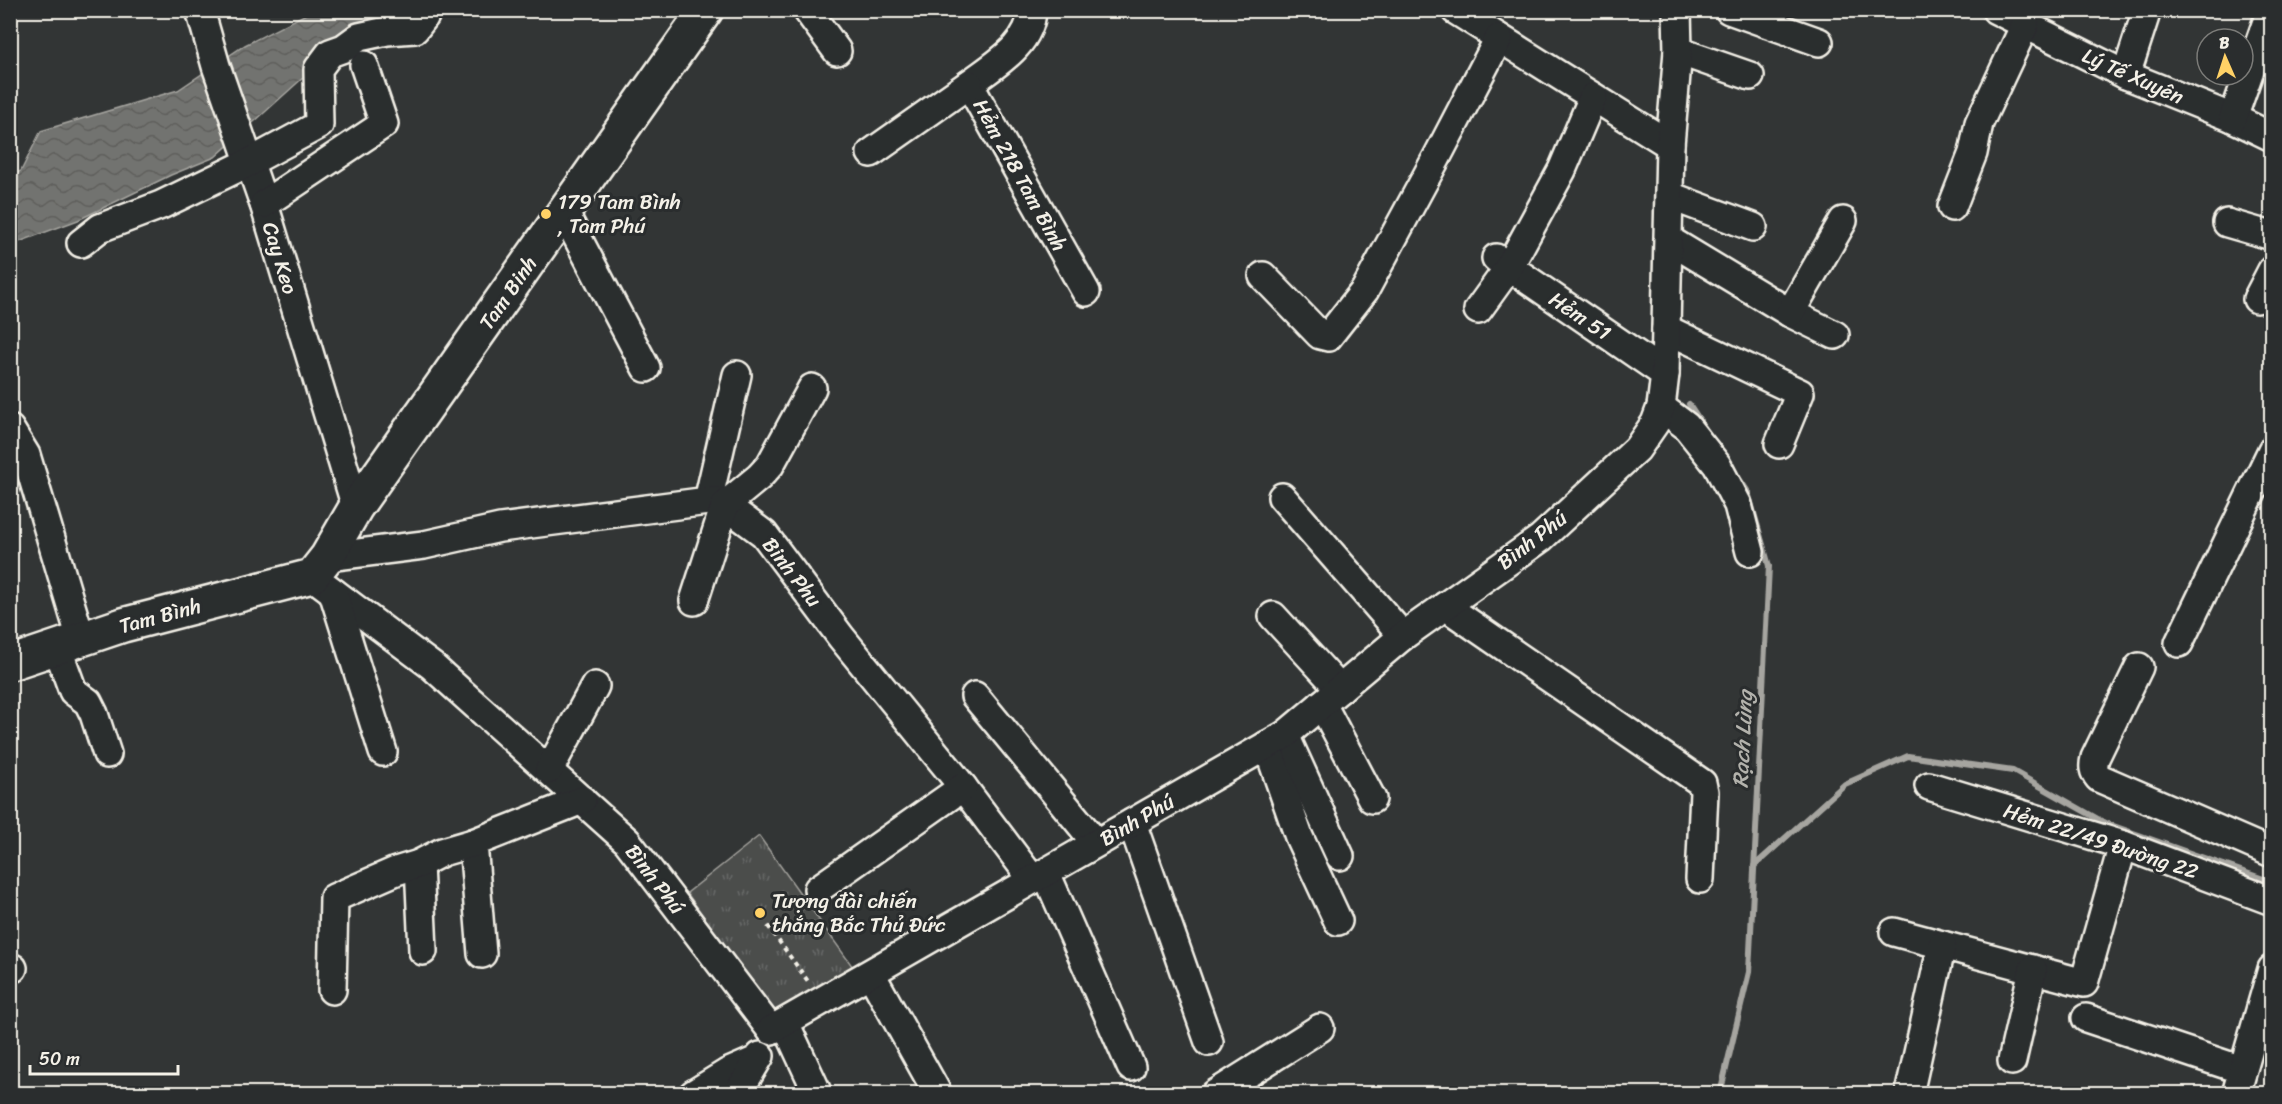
<svg xmlns="http://www.w3.org/2000/svg" width="2282" height="1104" viewBox="0 0 2282 1104" font-family="Sriracha,sans-serif">
  <defs>
    <pattern id="grass-tufts" width="24" height="20" patternUnits="userSpaceOnUse" patternTransform="scale(1.5)"><rect width="24" height="20" fill="#4b4d4c"/><path d="M3 7l-1-3M5 7V3M7 7l1-3M15 17l-1-3M17 17v-4M19 17l1-3" fill="none" stroke="#666766"/></pattern>
    <pattern id="water-waves" width="16" height="10" patternUnits="userSpaceOnUse" patternTransform="scale(1.5)"><rect width="16" height="10" fill="#727370"/><path d="M0 5q4-4 8 0t8 0" fill="none" stroke="#5e5e5b"/></pattern>
  </defs>
  <rect width="100%" height="100%" fill="#323535"/>
  <filter id="ink" filterUnits="userSpaceOnUse"><feTurbulence type="fractalNoise" baseFrequency=".0167" numOctaves="2"/><feDisplacementMap in="SourceGraphic" scale="12" xChannelSelector="R" yChannelSelector="G"/><feConvolveMatrix kernelMatrix="1 2 1 2 8 2 1 2 1" color-interpolation-filters="sRGB"/></filter>
  <g filter="url(#ink)">
    <polygon fill="url(#grass-tufts)" stroke="#a09f9a" stroke-width="1.5" points="759,836 855,970 773,1014 687,893"/>
    <polygon fill="url(#water-waves)" stroke="#a6a5a0" stroke-width="1.5" points="312,11 390,11 305,76 215,157 171,175 78,220 11,245 10,176 21,171 41,131 178,90 245,45"/>
    <g fill="none" stroke-linecap="round" stroke-linejoin="round">
      <g stroke="#a6a5a0" stroke-width="6">
        <polyline points="1689,404 1708,433"/>
        <polyline points="1754,866 1845,784 1908,756 2013,771 2105,823 2272,882"/>
        <polyline points="1720,1094 1749,972 1769,566 1748,492 1738,477"/>
      </g>
      <defs>
        <g id="minor">
          <polyline points="200,10 216,66 264,204 356,507"/>
          <polyline points="807,10 837,51"/>
          <path d="M 1032,10 C 1031,45 994,65 969,84 L 1086,292"/>
          <polyline points="1455,10 1670,145"/>
          <polyline points="1729,10 1819,42"/>
          <polyline points="1996,10 2126,75 2233,118 2272,137"/>
          <polyline points="1678,51 1750,76"/>
          <polyline points="2126,75 2147,10"/>
          <polyline points="2233,118 2271,10"/>
          <polyline points="871,153 969,84"/>
          <polyline points="1670,196 1753,227"/>
          <polyline points="264,204 384,124 364,65"/>
          <polyline points="1952,207 1973,153 1979,123 2025,25"/>
          <polyline points="565,214 646,368"/>
          <polyline points="2227,223 2272,236"/>
          <polyline points="1669,240 1790,313 1835,335"/>
          <polyline points="81,243 100,228 161,205 248,163 319,125 318,69 330,53 344,48 359,37 387,31 415,29 425,16 424,10"/>
          <polyline points="1496,258 1665,374"/>
          <polyline points="1263,276 1320,335 1328,337 1365,290 1437,157 1499,38"/>
          <polyline points="2257,299 2272,270"/>
          <polyline points="1478,310 1509,267 1562,170 1593,97"/>
          <polyline points="1790,313 1843,221"/>
          <polyline points="1666,329 1800,393 1779,444"/>
          <polyline points="1661,407 1686,426 1717,465 1738,505 1750,552"/>
          <polyline points="10,429 26,455 81,639"/>
          <polyline points="1282,497 1403,636"/>
          <polyline points="708,501 737,375"/>
          <polyline points="327,557 424,545 500,528 708,501 718,501 725,505 764,534 841,637 963,787 1033,880"/>
          <polyline points="312,576 432,666 627,841 771,1030"/>
          <polyline points="333,592 383,752"/>
          <polyline points="694,601 725,505 759,477 770,465 812,388"/>
          <polyline points="1445,606 1702,783 1704,792 1700,879"/>
          <polyline points="1273,616 1340,689"/>
          <polyline points="2179,643 2272,450"/>
          <polyline points="57,647 73,691 88,702 94,714 107,754"/>
          <path d="M 2139,667 L 2095,758 C 2093,766 2093,771 2099,778 L 2272,853"/>
          <polyline points="975,696 1096,843"/>
          <polyline points="1322,704 1372,799"/>
          <polyline points="1285,735 1340,856"/>
          <polyline points="1267,745 1299,837 1338,921"/>
          <polyline points="549,770 595,686"/>
          <polyline points="1929,786 2123,845 2272,901"/>
          <polyline points="1132,823 1209,1042"/>
          <polyline points="473,843 482,954"/>
          <polyline points="419,864 423,951"/>
          <polyline points="1046,873 1131,1067"/>
          <polyline points="818,889 963,787"/>
          <polyline points="1894,932 2084,983 2123,845"/>
          <polyline points="10,969 13,968"/>
          <polyline points="871,974 938,1094"/>
          <polyline points="332,990 334,898 396,871 419,864 442,852 473,843 582,800"/>
          <polyline points="2086,1018 2242,1070"/>
          <polyline points="785,1023 818,1094"/>
          <polyline points="771,1030 1285,735 1403,636 1541,538 1637,449 1655,423 1661,407 1665,374 1670,145 1678,51 1677,10"/>
          <polyline points="2012,1061 2033,969"/>
          <polyline points="693,1094 727,1073 757,1060"/>
          <polyline points="737,1094 760,1056"/>
          <polyline points="1215,1094 1320,1028"/>
          <polyline points="1909,1094 1942,945"/>
          <polyline points="2236,1094 2272,969"/>
        </g>
        <polyline id="major" points="10,663 123,625 312,576 327,557 356,507 706,10"/>
      </defs>
      <use href="#minor" stroke="#f4f1e8" stroke-width="32"/>
      <use href="#major" stroke="#f4f1e8" stroke-width="38"/>
      <polyline stroke="#f4f1e8" stroke-width="4" stroke-dasharray="4.5 4.5" stroke-linecap="butt" points="768,926 810,984"/>
      <use href="#minor" stroke="#2a2d2e" stroke-width="27"/>
      <use href="#major" stroke="#2a2d2e" stroke-width="33"/>
    </g>
  </g>
  <g fill="#ffd166" stroke="#2a2d2e" stroke-width="2">
    <circle cx="546" cy="214" r="6"/>
    <circle cx="760" cy="913" r="6"/>
  </g>
  <g text-anchor="middle" stroke-width="6" stroke-linejoin="round" paint-order="stroke">
    <g font-size="21" fill="#f4f1e8" stroke="#2a2d2e">
      <text transform="translate(2133 76) rotate(24)" y="7">Lý Tế Xuyên</text>
      <text transform="translate(1020 175) rotate(61)" y="7">Hẻm 218 Tam Bình</text>
      <text transform="translate(280 258) rotate(73)" y="7">Cay Keo</text>
      <text transform="translate(508 293) rotate(-55)" y="7">Tam Binh</text>
      <text transform="translate(1580 316) rotate(34)" y="7">Hẻm 51</text>
      <text transform="translate(1532 540) rotate(-38)" y="7">Bình Phú</text>
      <text transform="translate(792 572) rotate(52)" y="7">Binh Phu</text>
      <text transform="translate(160 616) rotate(-15)" y="7">Tam Bình</text>
      <text transform="translate(1137 820) rotate(-30)" y="7">Bình Phú</text>
      <text transform="translate(2101 841) rotate(18)" y="7">Hẻm 22/49 Đường 22</text>
      <text transform="translate(655 879) rotate(52)" y="7">Bình Phú</text>
    </g>
    <g font-size="21" fill="#f4f1e8" stroke="#2a2d2e" text-anchor="start">
      <text x="558" y="209">179 Tam Bình<tspan x="558" dy="24">, Tam Phú</tspan></text>
      <text x="772" y="908">Tượng đài chiến<tspan x="772" dy="24">thắng Bắc Thủ Đức</tspan></text>
    </g>
    <g font-size="22" font-style="italic" fill="#b3b2ac" stroke="#2a2d2e">
      <text transform="translate(1742 739) rotate(-87)" y="8">Rạch Lùng</text>
    </g>
  </g>
  <rect width="2282" height="1104" fill="none" stroke="#2a2d2e" stroke-width="36"/>
  <rect x="18" y="18" width="2246" height="1068" fill="none" stroke="#f4f1e8" stroke-width="2" filter="url(#ink)"/>
  <g transform="translate(2225 57) rotate(357)"><circle r="28" fill="#2a2d2e" stroke="#7b7b78" stroke-width="1.5"/>
  <path d="M0-4.5L10 22L0 15L-10 22Z" fill="#ffd166"/>
  <text y="-9" font-size="16" font-weight="bold" text-anchor="middle" fill="#f4f1e8">B</text>
  </g>
  <path d="M30 1065v9h148v-9" fill="none" stroke="#f4f1e8" stroke-width="3"/>
  <text x="39" y="1065" font-size="18" fill="#f4f1e8" stroke="#2a2d2e" stroke-width="4.5" paint-order="stroke">50 m</text>
</svg>
